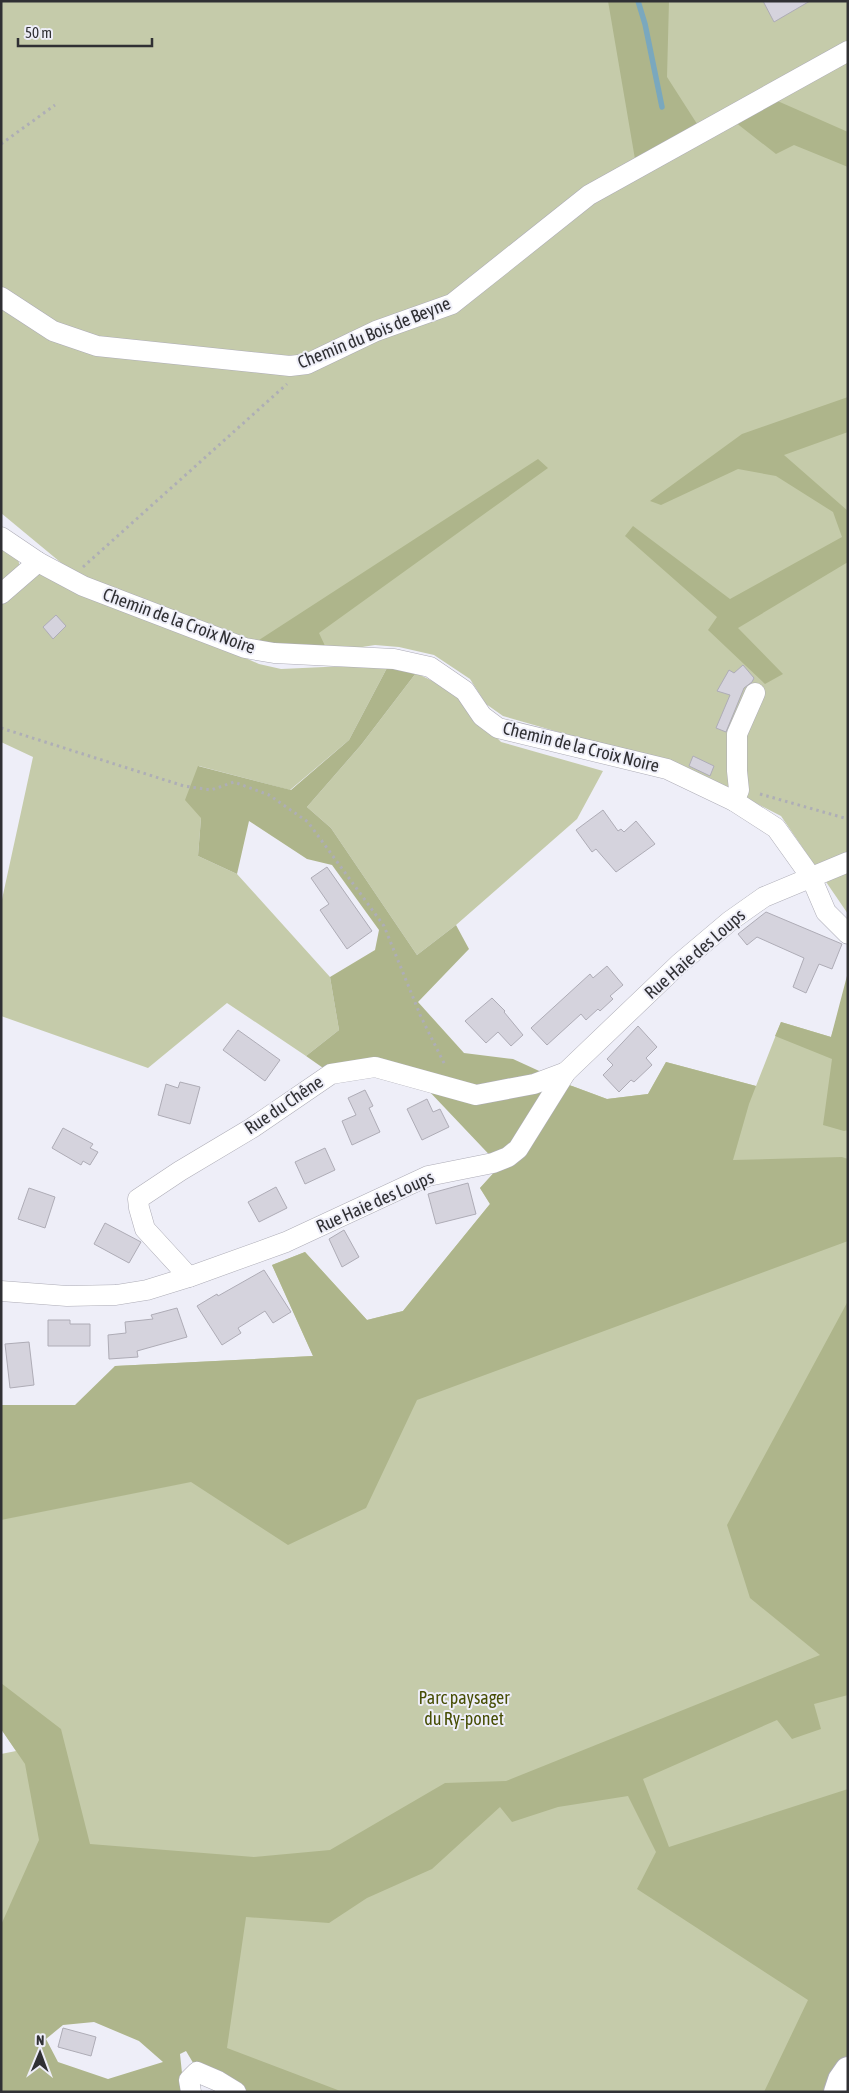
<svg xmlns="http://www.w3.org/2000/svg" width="849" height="2093" viewBox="0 0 849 2093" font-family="'Asap Condensed',sans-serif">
  <rect width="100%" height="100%" fill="#eeeef8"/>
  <g fill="#c5cbaa">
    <polygon points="1,1 848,1 848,914 781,816 734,792 666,763 503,716 486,704 470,679 434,655 399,647 375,645 318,654 253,644 205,622 105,586 71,571 1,513"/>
    <polygon points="1,543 17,555 20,567 1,588"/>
    <polygon points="39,573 190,633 259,664 281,669 368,665 388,666 349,740 290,790 199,766 201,818 198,856 237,874 330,977 339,1030 306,1056 227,1003 148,1068 1,1016 1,904 33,757 1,742 1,603"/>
    <polygon points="416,673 453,691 501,742 603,771 577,819 456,925 417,955 331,828 307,807 361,745"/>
    <polygon points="848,984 848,2072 844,2092 233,2092 227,2049 1,1980 1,1754 16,1751 1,1729 1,1411 91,1417 115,1366 313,1356 272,1265 305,1252 367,1320 403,1311 490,1204 480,1188 572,1086 607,1099 648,1094 666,1062 756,1086 781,1022 831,1037"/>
  </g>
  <g fill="#aeb58b" fill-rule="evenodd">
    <polygon points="608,1 669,1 667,77 699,127 636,165"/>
    <polygon points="773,99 848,132 848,167 794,145 776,154 735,122"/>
    <polygon points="848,397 848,432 784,455 848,511 848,562 738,628 783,674 765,684 708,630 717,617 625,536 633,526 730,599 842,537 833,512 776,476 738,469 661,505 650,501 742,434"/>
    <polygon points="538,459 548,468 319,633 326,648 253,644"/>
    <polygon points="388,666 416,673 361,745 307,807 331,828 417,955 456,925 469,949 418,1002 464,1053 513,1059 572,1086 607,1099 648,1094 666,1062 756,1086 749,1104 733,1160 842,1157 848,1159 848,1241 417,1400 366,1508 288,1545 191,1482 1,1520 1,1405 75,1405 115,1366 313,1356 272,1265 305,1252 367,1320 403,1311 490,1204 480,1188 500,1166 427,1089 373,1066 326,1070 306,1056 339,1030 330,977 375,950 379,930 332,865 307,859 249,821 237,874 198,856 201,818 185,800 198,766 291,790 349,740"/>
    <polygon points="848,972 848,1130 844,1131 823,1125 832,1059 775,1036 781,1022 831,1037"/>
    <path d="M 848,1301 L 848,1695 L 814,1704 L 821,1729 L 792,1739 L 777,1720 L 643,1779 L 669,1847 L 848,1789 L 848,2092 L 764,2092 L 808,2000 L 637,1889 L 656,1852 L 628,1796 L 558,1807 L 512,1822 L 500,1807 L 432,1869 L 367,1898 L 329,1923 L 246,1917 L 227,2048 L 343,2092 L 233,2092 L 195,2066 L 186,2051 L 180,2054 L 184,2092 L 1,2092 L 1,1925 L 39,1840 L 25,1764 L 1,1729 L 1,1683 L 61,1729 L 90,1844 L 254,1857 L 330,1850 L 445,1783 L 506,1781 L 820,1655 L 750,1598 L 727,1525 ZM 94,2022 L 139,2041 L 163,2062 L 108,2079 L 58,2062 L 46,2039 L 63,2025 Z"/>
  </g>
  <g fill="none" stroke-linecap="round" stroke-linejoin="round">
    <polyline stroke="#7aa8be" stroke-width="5.5" points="638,1 645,24 662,107"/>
  </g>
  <g fill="#d5d3dd" stroke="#aeacb6">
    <polygon points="763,1 810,1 774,22"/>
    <polygon points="56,615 66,626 53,639 43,627"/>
    <polygon points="743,665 754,678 752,682 744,688 726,732 716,728 730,695 717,691 729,670 734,673"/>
    <polygon points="693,756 714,766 710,776 689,766"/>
    <polygon points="603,810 618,831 621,829 624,832 636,821 655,844 616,872 596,849 592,852 576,830"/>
    <polygon points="327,867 372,931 347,949 320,910 329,904 311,878"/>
    <polygon points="766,912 842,944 832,969 819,964 806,993 793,987 804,958 757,937 747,945 738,934"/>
    <polygon points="607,966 623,985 610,996 613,999 600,1011 598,1009 586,1020 581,1014 547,1045 531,1028 590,974 593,978"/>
    <polygon points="492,998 505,1011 504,1012 523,1035 511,1046 498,1032 486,1043 465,1021"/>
    <polygon points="638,1026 657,1047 646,1058 652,1065 634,1082 631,1080 619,1092 603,1075 613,1065 607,1059"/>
    <polygon points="238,1030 280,1060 265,1081 223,1050"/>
    <polygon points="180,1082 200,1087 190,1124 158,1115 166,1084 178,1088"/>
    <polygon points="365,1090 373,1106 369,1108 380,1132 352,1145 342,1121 356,1115 348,1098"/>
    <polygon points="427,1099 433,1112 440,1109 449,1127 422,1140 407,1109"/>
    <polygon points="63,1128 93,1144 90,1148 98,1152 90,1165 83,1161 81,1165 52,1148"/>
    <polygon points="325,1148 335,1170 305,1184 295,1162"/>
    <polygon points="468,1183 476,1214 436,1224 428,1194"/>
    <polygon points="276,1187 287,1208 259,1222 248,1202"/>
    <polygon points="29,1188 55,1197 45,1228 18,1219"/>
    <polygon points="105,1223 141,1242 129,1263 94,1244"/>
    <polygon points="344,1230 359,1257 342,1267 329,1239"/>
    <polygon points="264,1270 291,1312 273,1323 265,1311 238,1328 241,1333 222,1345 197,1306 217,1294 218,1296"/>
    <polygon points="177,1308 187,1337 137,1351 138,1357 109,1359 108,1335 126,1333 125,1322 153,1319 151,1315"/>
    <polygon points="48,1320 70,1320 70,1324 90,1324 90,1346 48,1346"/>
    <polygon points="29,1342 34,1385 10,1388 5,1344"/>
    <polygon points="63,2028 96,2037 91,2056 58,2047"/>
  </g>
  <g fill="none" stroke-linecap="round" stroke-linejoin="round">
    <defs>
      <g id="minor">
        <polyline points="1,297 53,331 97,346 290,366 307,364 376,331 452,304 589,195 848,51"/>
        <polyline points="1,537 38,562 83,586 245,648 274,653 394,659 430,667 465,691 482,716 498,728 667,769 734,801 776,828 811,877 826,912 848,934"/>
        <polyline points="1,594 38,562"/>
        <polyline points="734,801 739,790 737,771 737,734 755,693"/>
        <polyline points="189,1277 145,1229 139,1208 138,1199 180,1171 252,1128 331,1074 375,1067 476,1095 534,1084 566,1072"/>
        <polyline points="1,1291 67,1296 116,1295 147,1290 189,1277 286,1242 428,1176 493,1163 508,1157 518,1149 566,1072 679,964 730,921 764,897 848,862"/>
        <polyline points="191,2092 189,2080 197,2072 218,2081 236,2092"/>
      </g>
      <polyline id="major" points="837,2092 841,2080 848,2070"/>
    </defs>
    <use href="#minor" stroke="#adacb6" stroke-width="21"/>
    <use href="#major" stroke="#adacb6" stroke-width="28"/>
    <g stroke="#aeaeb6" stroke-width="3" stroke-dasharray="2.5 4" stroke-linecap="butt">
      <polyline points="1,144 55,105"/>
      <polyline points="83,567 287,384"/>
      <polyline points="1,728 184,786 211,790 234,782 269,795 308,822 384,926 421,1017 445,1065"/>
      <polyline points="760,794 848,819"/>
    </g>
    <use href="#minor" stroke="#fff" stroke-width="20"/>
    <use href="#major" stroke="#fff" stroke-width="26"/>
  </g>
  <g text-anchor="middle" stroke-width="4" stroke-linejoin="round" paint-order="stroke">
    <g font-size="18" fill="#303034" stroke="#eeeef8">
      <text transform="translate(374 333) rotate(-22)" y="6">Chemin du Bois de Beyne</text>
      <text transform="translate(179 621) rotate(20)" y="6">Chemin de la Croix Noire</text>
      <text transform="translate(581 747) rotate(14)" y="6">Chemin de la Croix Noire</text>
      <text transform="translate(695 954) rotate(-41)" y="6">Rue Haie des Loups</text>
      <text transform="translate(284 1105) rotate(-34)" y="6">Rue du Chêne</text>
      <text transform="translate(375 1202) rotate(-24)" y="6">Rue Haie des Loups</text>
    </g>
    <g font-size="18" fill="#474e05" stroke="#eeeef8">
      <text x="464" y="1704">Parc paysager<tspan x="464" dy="21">du Ry-ponet</tspan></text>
    </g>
  </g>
  <rect width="849" height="2093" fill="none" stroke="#303034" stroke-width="5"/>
  <g transform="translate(40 2053) rotate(1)" stroke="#eeeef8" stroke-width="4" paint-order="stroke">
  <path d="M0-4L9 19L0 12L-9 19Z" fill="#303034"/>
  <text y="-8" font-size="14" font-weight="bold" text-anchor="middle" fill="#303034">N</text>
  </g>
  <path d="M18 38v8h134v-8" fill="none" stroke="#303034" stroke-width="2.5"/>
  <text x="25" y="38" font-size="15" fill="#303034" stroke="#eeeef8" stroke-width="4" paint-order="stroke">50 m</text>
</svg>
